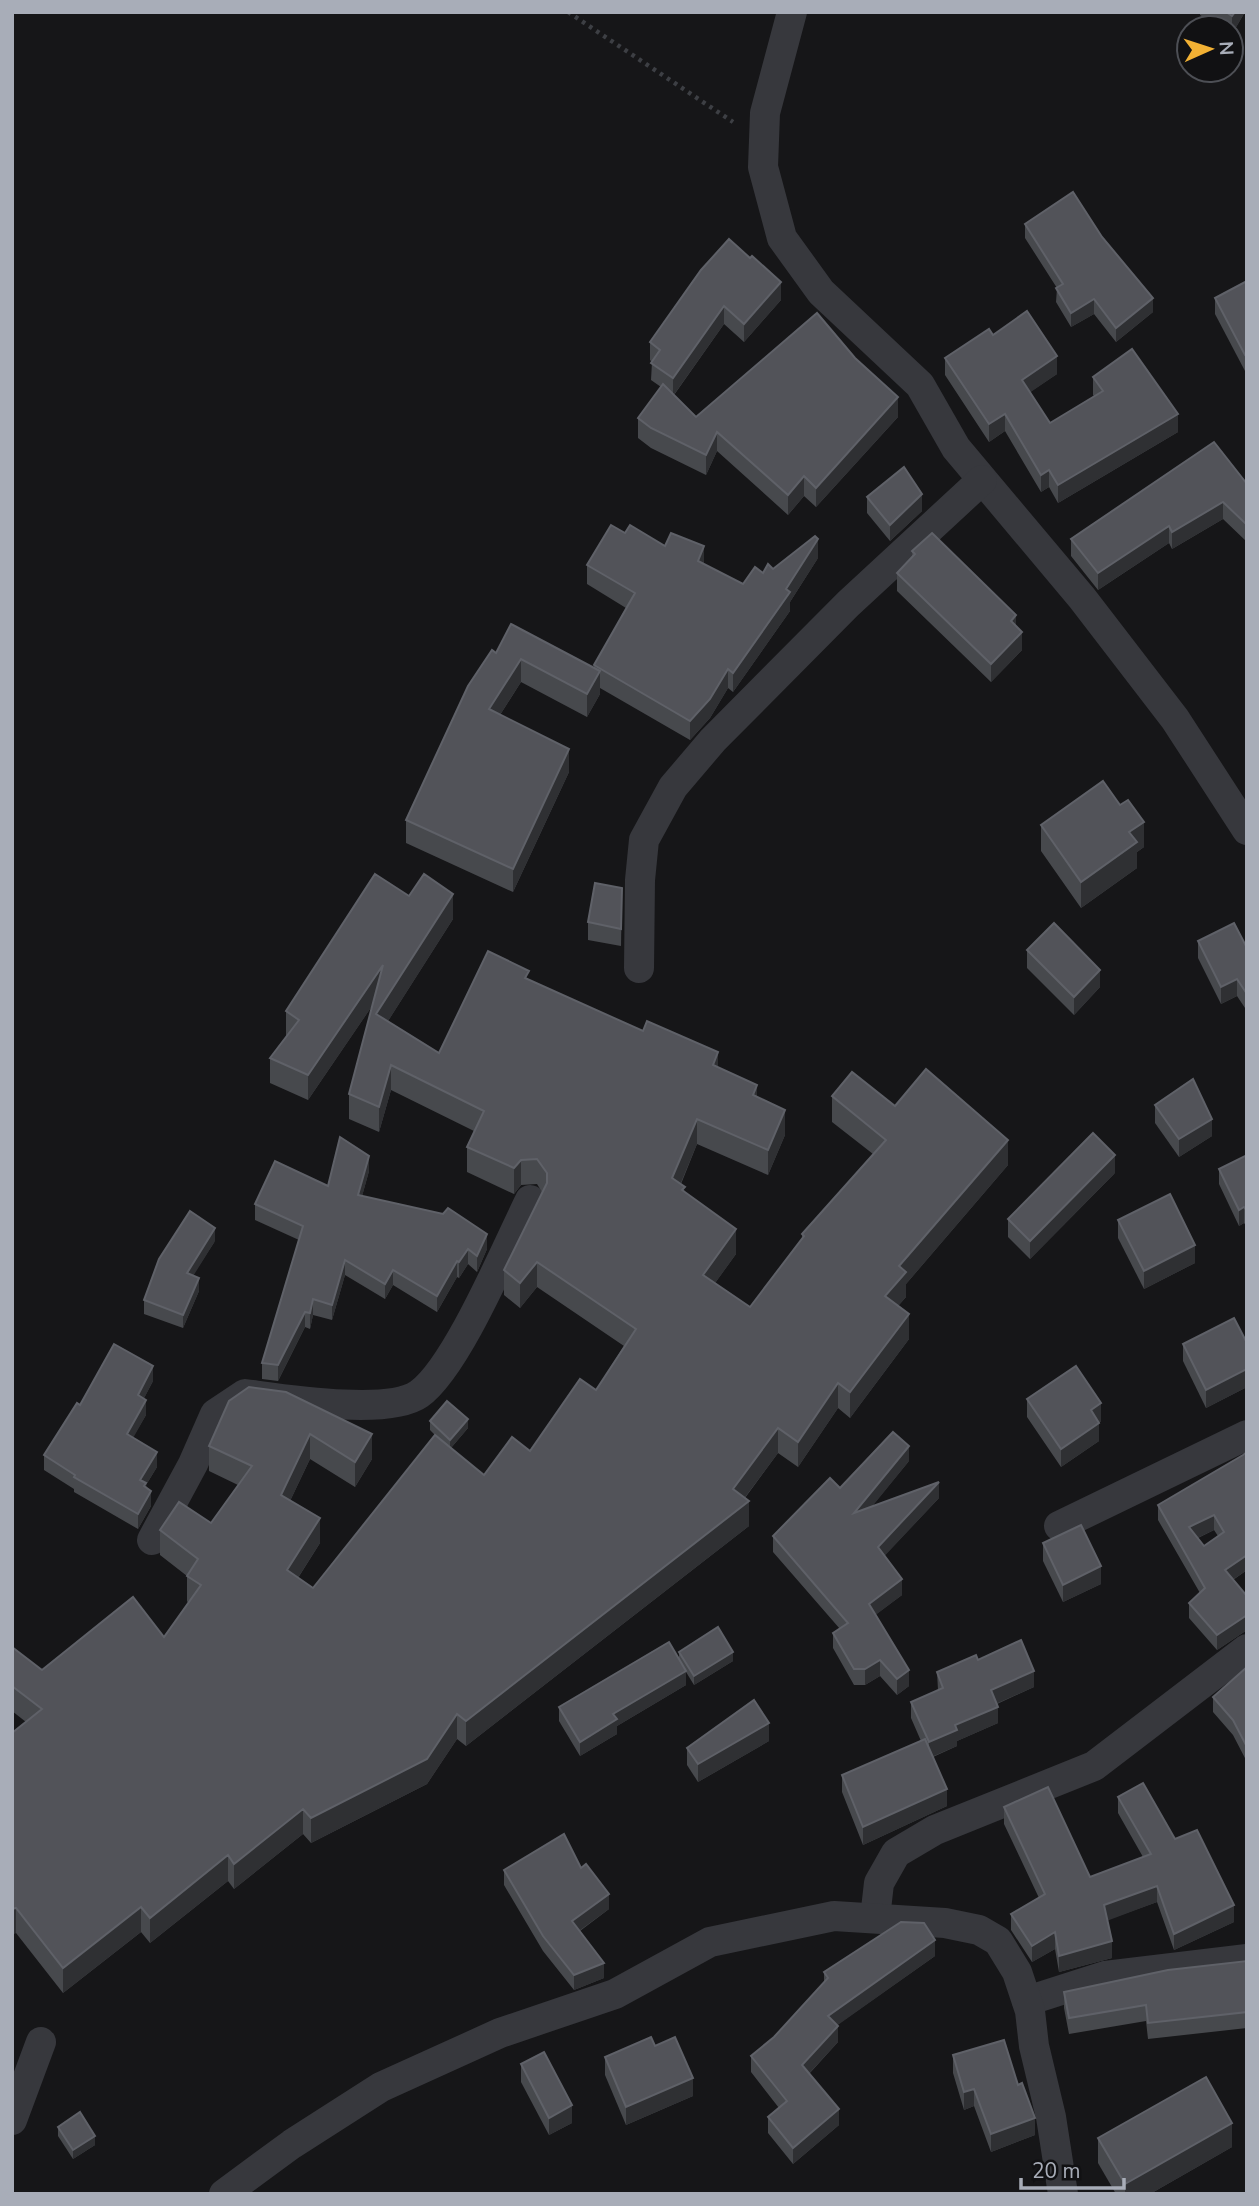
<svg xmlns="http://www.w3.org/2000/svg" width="1259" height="2206" viewBox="0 0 1259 2206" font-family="'Nunito Sans',sans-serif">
  <rect width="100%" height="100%" fill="#161618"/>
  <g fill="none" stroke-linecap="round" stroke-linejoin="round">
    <polyline stroke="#3d3f44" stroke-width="4.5" stroke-dasharray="3.5 5" stroke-linecap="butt" points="568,12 733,122"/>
    <g stroke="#37383d" stroke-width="30">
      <polyline points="792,12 765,113 763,167 782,238 821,292 920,385 956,448 1082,598 1175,719 1247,830"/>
      <polyline points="639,968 640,880 644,840 673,787 713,740 848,604 982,480"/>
      <polyline points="1059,1526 1247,1435"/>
      <path d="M 152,1540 L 193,1464 L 215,1414 L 245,1394 C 283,1399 388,1416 419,1394 C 457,1367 507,1246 530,1200"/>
      <polyline points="875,1918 879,1883 896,1853 935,1830 1094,1766 1247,1649"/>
      <polyline points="1027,2001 1105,1976 1247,1959"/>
      <polyline points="12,2120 41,2042"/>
      <polyline points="224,2194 292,2144 381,2087 500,2033 615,1994 710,1942 834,1916 945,1923 979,1930 998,1941 1017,1972 1030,2011 1034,2046 1051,2117 1063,2194"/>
    </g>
  </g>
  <g fill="#47494d" fill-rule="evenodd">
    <polygon points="1200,12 1245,12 1232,34 1231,33 1231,28 1222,28 1200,15"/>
    <polygon points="1025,224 1102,237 1153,312 1116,342 1094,314 1071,327 1056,302 1057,288 1025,238"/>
    <polygon points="701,270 781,300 744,342 724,324 674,395 696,417 898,417 816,507 804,496 788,515 717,451 706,475 651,448 638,438 638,418 661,387 651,380 652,362 650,360 650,342"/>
    <polygon points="1247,281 1245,371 1215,314 1215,298"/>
    <polygon points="993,335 1057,374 1030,392 1050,423 1094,396 1093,395 1093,377 1178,432 1058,503 1049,487 1041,492 1005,431 989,442 945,375 945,358"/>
    <polygon points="1247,484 1247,542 1223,519 1172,549 1169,543 1098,590 1071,556 1071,539"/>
    <polygon points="867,497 922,511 890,541 867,513"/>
    <polygon points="625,533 665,546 704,564 743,584 763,573 818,558 790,602 790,611 733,692 728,688 710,718 690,740 600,688 600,694 587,717 521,682 500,715 569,772 513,892 406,843 406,820 496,653 594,667 594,665 626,608 587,584 587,565"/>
    <polygon points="912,551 1016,626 1022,650 991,682 897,591 897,573 912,557"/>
    <polygon points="1041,825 1144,847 1137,852 1137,868 1081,908 1041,851"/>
    <polygon points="622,888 621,946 588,940 588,922"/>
    <polygon points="409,896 453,919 388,1021 439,1053 529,980 718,1067 757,1097 785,1135 768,1175 697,1144 681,1184 685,1192 736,1254 715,1283 750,1307 802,1239 802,1234 873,1154 832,1122 832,1096 895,1106 1008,1165 906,1284 906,1297 898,1306 909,1339 850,1418 838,1408 798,1467 778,1453 745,1498 749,1526 466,1746 457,1739 427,1784 311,1843 303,1834 234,1889 228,1881 150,1943 141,1932 63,1993 16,1933 12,1934 26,1722 12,1711 12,1647 42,1670 164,1637 188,1603 187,1601 187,1576 160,1555 160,1530 211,1523 238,1485 209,1471 209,1446 229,1401 372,1459 355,1487 310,1459 290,1501 320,1543 298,1578 313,1588 435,1435 430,1430 430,1421 468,1428 451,1448 484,1475 530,1451 596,1390 624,1346 537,1287 520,1308 504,1295 504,1270 542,1192 537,1184 521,1185 514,1194 467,1172 467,1147 474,1131 391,1090 379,1132 349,1119 349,1094 372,1006 308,1100 270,1083 270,1058 287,1037 286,1036 286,1011"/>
    <polygon points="1198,941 1247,948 1247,1011 1237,996 1221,1004 1198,958"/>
    <polygon points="1027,950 1100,987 1074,1015 1027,968"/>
    <polygon points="1155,1105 1212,1136 1179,1157 1155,1123"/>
    <polygon points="1247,1155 1247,1227 1244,1223 1239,1226 1219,1184 1219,1169"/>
    <polygon points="369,1171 362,1196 487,1249 477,1272 468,1264 459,1278 457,1277 437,1312 393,1285 385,1299 345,1275 332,1320 313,1315 310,1329 305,1327 278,1381 262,1379 262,1363 299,1240 255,1220 255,1204 328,1186"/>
    <polygon points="1115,1173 1030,1259 1008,1237 1008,1219"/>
    <polygon points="1118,1220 1195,1263 1144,1289 1118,1238"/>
    <polygon points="215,1241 193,1275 199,1291 183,1328 144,1314 144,1300"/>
    <polygon points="1247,1343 1247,1387 1206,1408 1183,1361 1183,1344"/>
    <polygon points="153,1381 144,1398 146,1415 133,1437 157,1467 146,1485 151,1506 138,1529 74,1492 74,1489 44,1470 44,1455 80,1405"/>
    <polygon points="1027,1399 1101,1421 1099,1423 1099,1441 1061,1467 1027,1417"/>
    <path d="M 1247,1452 L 1247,1570 L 1233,1580 L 1247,1596 L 1247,1630 L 1217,1650 L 1189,1618 L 1189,1603 L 1200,1593 L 1158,1520 L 1158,1505 L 1243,1455 ZM 1214,1530 L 1218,1536 L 1204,1546 L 1198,1538 Z"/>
    <polygon points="909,1461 872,1506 939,1498 884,1556 902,1595 875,1615 909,1686 897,1695 880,1676 865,1685 854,1685 833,1648 833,1633 840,1629 773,1552 773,1536 840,1488"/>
    <polygon points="1043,1543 1101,1584 1063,1602 1043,1561"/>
    <polygon points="679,1652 733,1661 694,1685 686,1672 686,1685 617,1726 617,1734 580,1756 559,1721 559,1707 679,1659"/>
    <polygon points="978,1660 1034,1687 997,1704 998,1723 957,1741 957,1746 933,1757 947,1806 863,1845 842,1792 842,1775 921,1741 911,1718 911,1702 938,1690 937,1672"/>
    <polygon points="1247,1667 1247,1762 1233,1735 1213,1712 1213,1697"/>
    <polygon points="769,1741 698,1782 687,1765 687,1748"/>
    <polygon points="1118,1797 1175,1839 1234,1922 1174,1950 1157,1902 1107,1920 1112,1958 1059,1972 1055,1949 1032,1962 1011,1930 1011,1914 1039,1898 1004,1824 1004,1807 1090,1877 1143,1857 1118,1813"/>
    <polygon points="581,1868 609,1909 580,1931 604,1978 574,1990 543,1951 504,1885 504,1870"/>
    <polygon points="935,1956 837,2025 838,2042 809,2074 839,2125 793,2164 768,2133 768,2117 779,2108 751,2072 751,2056 774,2037 824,1982 824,1972"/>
    <polygon points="1247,1961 1247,2028 1148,2039 1146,2021 1069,2034 1064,2008 1064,1992"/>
    <polygon points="953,2055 1018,2085 1035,2135 991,2152 974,2106 964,2110 953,2073"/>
    <polygon points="605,2057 693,2096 626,2125 605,2075"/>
    <polygon points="521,2064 572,2123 549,2135 521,2082"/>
    <polygon points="58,2127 95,2145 73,2159 58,2136"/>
    <polygon points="1098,2138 1232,2147 1150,2194 1116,2194 1098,2163"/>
  </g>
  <g fill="#2f3033">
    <polygon points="1235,12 1245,12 1232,34 1232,16"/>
    <polygon points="781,282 781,300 744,342 744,324"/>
    <polygon points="1153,298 1153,312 1116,342 1116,328"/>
    <polygon points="1094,299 1094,314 1071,327 1071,313"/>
    <polygon points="724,306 724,324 673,396 673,378"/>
    <polygon points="1247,354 1247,370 1245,371 1245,355"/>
    <polygon points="1057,356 1057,374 1022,398 1022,380"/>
    <polygon points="898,397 898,417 816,507 816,488"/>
    <polygon points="1005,414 1005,431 989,442 989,424"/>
    <polygon points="1178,414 1178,432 1058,503 1058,485"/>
    <polygon points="717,432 717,451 706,475 706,455"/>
    <polygon points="1049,470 1049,487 1041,492 1041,475"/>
    <polygon points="804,476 804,496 788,515 788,495"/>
    <polygon points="922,494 922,511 890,541 890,525"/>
    <polygon points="1223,502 1223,519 1172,549 1172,532"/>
    <polygon points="1169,526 1169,543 1098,590 1098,573"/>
    <polygon points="818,539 818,558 790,602 790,611 733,692 733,673"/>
    <polygon points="704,546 704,565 698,561"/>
    <polygon points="1016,615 1016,633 1011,621"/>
    <polygon points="1022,632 1022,650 991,682 991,664"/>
    <polygon points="521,659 521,682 489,732 489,709"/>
    <polygon points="728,669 728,688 710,718 690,740 690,721"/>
    <polygon points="600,671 600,694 587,717 587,694"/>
    <polygon points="569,749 569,772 513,892 513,869"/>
    <polygon points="1144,822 1144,847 1137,852 1137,868 1081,908 1081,882 1129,832"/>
    <polygon points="453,894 453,919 376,1040 376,1014"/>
    <polygon points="383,965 383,990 308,1100 308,1075"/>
    <polygon points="1100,970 1100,987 1074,1015 1074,997"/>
    <polygon points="1237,979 1237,996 1221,1004 1221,987"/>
    <polygon points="718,1052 718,1077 713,1065"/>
    <polygon points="391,1065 391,1090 379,1132 379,1107"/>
    <polygon points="757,1085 757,1110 753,1095"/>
    <polygon points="785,1110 785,1135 768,1175 768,1150"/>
    <polygon points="697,1119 697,1144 672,1204 672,1178"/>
    <polygon points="1212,1119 1212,1136 1179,1157 1179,1139"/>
    <polygon points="1008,1140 1008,1165 906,1284 906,1297 885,1321 885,1296 899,1266"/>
    <polygon points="1115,1155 1115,1173 1030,1259 1030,1241"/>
    <polygon points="369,1156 369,1171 358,1211 358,1195"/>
    <polygon points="521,1160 521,1185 514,1194 514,1168"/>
    <polygon points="1244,1207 1244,1223 1239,1226 1239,1210"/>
    <polygon points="215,1228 215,1241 187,1286 187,1273"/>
    <polygon points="736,1229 736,1254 703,1300 703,1275"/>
    <polygon points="487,1234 487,1249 477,1272 477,1256"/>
    <polygon points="1195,1245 1195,1263 1144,1289 1144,1271"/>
    <polygon points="468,1249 468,1264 459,1278 459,1262"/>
    <polygon points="345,1260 345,1275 332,1320 332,1305"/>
    <polygon points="457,1261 457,1277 437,1312 437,1296"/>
    <polygon points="537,1262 537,1287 520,1308 520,1283"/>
    <polygon points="393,1270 393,1285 385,1299 385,1284"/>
    <polygon points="199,1278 199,1291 183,1328 183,1315"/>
    <polygon points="313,1299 313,1315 310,1329 310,1313"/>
    <polygon points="305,1312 305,1327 278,1381 278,1365"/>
    <polygon points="909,1314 909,1339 850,1418 850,1392"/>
    <polygon points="153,1366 153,1381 138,1410 138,1395"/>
    <polygon points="1247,1369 1247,1387 1206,1408 1206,1390"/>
    <polygon points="838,1383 838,1408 798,1467 798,1442"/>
    <polygon points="146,1400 146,1415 127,1449 127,1434"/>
    <polygon points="1101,1403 1101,1421 1091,1428 1091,1410"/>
    <polygon points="468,1419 468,1428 450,1449 450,1440"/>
    <polygon points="1099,1423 1099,1441 1061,1467 1061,1449"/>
    <polygon points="778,1428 778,1453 734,1512 749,1501 749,1526 466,1746 466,1721 733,1489"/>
    <polygon points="310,1434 310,1459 281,1520 281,1495"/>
    <polygon points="372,1434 372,1459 355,1487 355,1462"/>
    <polygon points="909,1446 909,1461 854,1529 854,1513"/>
    <polygon points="157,1452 157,1467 146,1485 146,1498 140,1480"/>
    <polygon points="939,1482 939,1498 878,1563 878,1547"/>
    <polygon points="151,1491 151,1506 138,1529 138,1514"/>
    <polygon points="1214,1515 1214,1530 1189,1542 1189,1527"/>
    <polygon points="320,1518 320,1543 287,1595 287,1570"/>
    <polygon points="1247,1555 1247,1570 1225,1585 1225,1570"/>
    <polygon points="1101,1566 1101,1584 1063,1602 1063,1585"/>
    <polygon points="902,1579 902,1595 869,1620 869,1604"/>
    <polygon points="1247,1615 1247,1630 1217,1650 1217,1635"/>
    <polygon points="733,1652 733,1661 694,1685 694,1676"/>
    <polygon points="880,1660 880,1676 865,1685 865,1669"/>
    <polygon points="909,1670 909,1686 897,1695 897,1679"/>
    <polygon points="686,1671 686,1685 617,1726 617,1734 580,1756 580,1742 613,1714"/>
    <polygon points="1034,1671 1034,1687 991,1706 991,1690"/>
    <polygon points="998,1707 998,1723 957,1741 957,1746 929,1758 929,1742 955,1725"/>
    <polygon points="457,1714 457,1739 427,1784 311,1843 311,1818"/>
    <polygon points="769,1723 769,1741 698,1782 698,1764"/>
    <polygon points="947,1789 947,1806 863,1845 863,1827"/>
    <polygon points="303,1809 303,1834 234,1889 234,1864"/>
    <polygon points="228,1855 228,1881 150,1943 150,1918"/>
    <polygon points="1157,1886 1157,1902 1104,1922 1104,1905"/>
    <polygon points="609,1894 609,1909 572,1936 572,1921"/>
    <polygon points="1234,1905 1234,1922 1174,1950 1174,1934"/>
    <polygon points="141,1907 141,1932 63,1993 63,1968"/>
    <polygon points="16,1908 16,1933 12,1934 12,1909"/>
    <polygon points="1055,1932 1055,1949 1032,1962 1032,1946"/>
    <polygon points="935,1940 935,1956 828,2032 828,2016"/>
    <polygon points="1112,1941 1112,1958 1059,1972 1059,1956"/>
    <polygon points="604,1963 604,1978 574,1990 574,1975"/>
    <polygon points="838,2026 838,2042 802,2081 802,2065"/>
    <polygon points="693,2078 693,2096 626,2125 626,2107"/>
    <polygon points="974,2089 974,2106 964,2110 964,2092"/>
    <polygon points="572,2105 572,2123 549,2135 549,2118"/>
    <polygon points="839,2109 839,2125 793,2164 793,2148"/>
    <polygon points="1035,2118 1035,2135 991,2152 991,2134"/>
    <polygon points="1232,2123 1232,2147 1150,2194 1125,2194 1125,2184"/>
    <polygon points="95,2136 95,2145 73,2159 73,2150"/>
  </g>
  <g fill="#525359" stroke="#5f6168" stroke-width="2" fill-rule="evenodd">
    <polygon points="1226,12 1235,12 1232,16"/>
    <polygon points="1073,192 1102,237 1153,298 1116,328 1094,299 1071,313 1056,288 1063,284 1025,224"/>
    <polygon points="729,239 750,258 752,256 781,282 744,324 724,306 673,378 651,363 660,350 650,342 701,270"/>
    <polygon points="1247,281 1247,354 1245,355 1215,298"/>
    <polygon points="1027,311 1057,356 1022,380 1050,423 1103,391 1093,377 1132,349 1178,414 1058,485 1049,470 1041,475 1005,414 989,424 945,358 989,329 993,335"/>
    <polygon points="817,313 855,358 898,397 816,488 804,476 788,495 717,432 706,455 651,428 638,418 663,384 696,417"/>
    <polygon points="1214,442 1247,484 1247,525 1223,502 1172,532 1169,526 1098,573 1071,539"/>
    <polygon points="904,467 922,494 890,525 867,497"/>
    <polygon points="611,525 625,533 630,525 665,546 671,533 704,546 698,561 743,584 755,567 763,573 768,564 773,569 815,536 818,539 786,589 790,592 733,673 728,669 710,699 690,721 594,665 635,593 587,565"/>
    <polygon points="932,533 1016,615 1011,621 1022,632 991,664 897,573 915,554 912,551"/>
    <polygon points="511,624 600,671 587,694 521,659 489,709 569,749 513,869 406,820 468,686 492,650 496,653"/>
    <polygon points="1103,781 1120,805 1128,800 1144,822 1129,832 1137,842 1081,882 1041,825"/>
    <polygon points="375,874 409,896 424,874 453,894 376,1014 439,1053 488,951 529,971 525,978 643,1031 647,1021 718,1052 713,1065 757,1085 753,1095 785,1110 768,1150 697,1119 672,1178 685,1187 682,1190 736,1229 703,1275 750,1307 804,1236 802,1234 886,1140 832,1096 852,1072 895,1106 926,1069 1008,1140 899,1266 906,1272 885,1296 909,1314 850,1392 838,1383 798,1442 778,1428 733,1489 749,1501 466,1721 457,1714 427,1759 311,1818 303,1809 234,1864 228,1855 150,1918 141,1907 63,1968 16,1908 12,1909 12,1733 42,1709 12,1686 12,1647 42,1670 133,1597 164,1637 201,1585 187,1576 198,1559 160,1530 179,1502 211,1523 252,1466 209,1446 229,1401 249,1387 286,1392 372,1434 355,1462 310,1434 281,1495 320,1518 287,1570 313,1588 435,1435 484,1475 512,1437 530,1451 580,1379 596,1390 636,1329 537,1262 520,1283 504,1270 547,1183 547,1173 537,1159 521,1160 514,1168 467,1147 484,1111 391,1065 379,1107 349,1094 383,965 308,1075 270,1058 299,1020 286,1011"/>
    <polygon points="595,883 622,888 621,929 588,922"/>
    <polygon points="1054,923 1100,970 1074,997 1027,950"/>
    <polygon points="1234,923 1247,948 1247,994 1237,979 1221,987 1198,941"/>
    <polygon points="1193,1079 1212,1119 1179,1139 1155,1105"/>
    <polygon points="1093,1133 1115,1155 1030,1241 1008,1219"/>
    <polygon points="340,1137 369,1156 358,1195 443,1214 448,1208 487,1234 477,1256 468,1249 459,1262 457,1261 437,1296 393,1270 385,1284 345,1260 332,1305 313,1299 310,1313 305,1312 278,1365 262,1363 303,1226 255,1204 275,1161 328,1186"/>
    <polygon points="1247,1155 1247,1211 1244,1207 1239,1210 1219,1169"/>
    <polygon points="1170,1194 1195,1245 1144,1271 1118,1220"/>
    <polygon points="190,1211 215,1228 187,1273 199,1278 183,1315 144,1300 159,1259"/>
    <polygon points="1234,1318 1247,1343 1247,1369 1206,1390 1183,1344"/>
    <polygon points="114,1344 153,1366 138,1395 146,1400 127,1434 157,1452 140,1480 146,1483 144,1486 151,1491 138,1514 74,1477 75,1475 44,1455 77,1403 80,1405"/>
    <polygon points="1076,1366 1101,1403 1091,1410 1099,1423 1061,1449 1027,1399"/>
    <polygon points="447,1401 468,1419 450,1440 430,1421"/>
    <polygon points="893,1432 909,1446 854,1513 939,1482 878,1547 902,1579 869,1604 909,1670 897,1679 880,1660 865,1669 854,1669 833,1633 848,1623 773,1536 830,1478 840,1488"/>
    <path d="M 1247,1452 L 1247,1555 L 1225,1570 L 1247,1596 L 1247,1615 L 1217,1635 L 1189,1603 L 1205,1588 L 1158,1505 L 1243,1455 ZM 1214,1515 L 1224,1532 L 1204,1546 L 1189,1527 Z"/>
    <polygon points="1081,1525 1101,1566 1063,1585 1043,1543"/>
    <polygon points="718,1627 733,1652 694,1676 679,1652"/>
    <polygon points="1021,1640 1034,1671 991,1690 998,1707 955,1725 957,1730 929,1742 911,1702 943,1688 937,1672 976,1655 978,1660"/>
    <polygon points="669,1642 686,1671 613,1714 617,1719 580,1742 559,1707"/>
    <polygon points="1247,1667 1247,1747 1233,1720 1213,1697"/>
    <polygon points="754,1700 769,1723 698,1764 687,1748"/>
    <polygon points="925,1739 947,1789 863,1827 842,1775"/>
    <polygon points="1143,1783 1175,1839 1197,1830 1234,1905 1174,1934 1157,1886 1104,1905 1112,1941 1059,1956 1055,1932 1032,1946 1011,1914 1045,1894 1004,1807 1048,1787 1090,1877 1151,1854 1118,1797"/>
    <polygon points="564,1834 581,1868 586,1864 609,1894 572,1921 604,1963 574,1975 543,1936 504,1870"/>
    <polygon points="901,1922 924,1923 935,1940 828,2016 838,2026 802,2065 839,2109 793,2148 768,2117 787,2101 751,2056 774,2037 828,1978 824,1972"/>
    <polygon points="1247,1961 1247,2012 1148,2023 1146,2005 1069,2018 1064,1992 1168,1970"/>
    <polygon points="651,2037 655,2046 675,2037 693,2078 626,2107 605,2057"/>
    <polygon points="1004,2040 1018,2085 1022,2083 1035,2118 991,2134 974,2089 964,2092 953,2055"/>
    <polygon points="544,2052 572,2105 549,2118 521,2064"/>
    <polygon points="1206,2077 1232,2123 1125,2184 1098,2138"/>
    <polygon points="80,2112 95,2136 73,2150 58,2127"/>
  </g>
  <rect width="1259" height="2206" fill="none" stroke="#a8adb8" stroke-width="28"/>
  <g transform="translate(1210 49) rotate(87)"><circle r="33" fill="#111113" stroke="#4d4f55" stroke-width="2"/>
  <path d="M0-5L12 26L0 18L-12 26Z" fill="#f2b134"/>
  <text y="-10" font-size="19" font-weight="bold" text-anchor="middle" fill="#a8adb8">N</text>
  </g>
  <path d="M1021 2178v10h103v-10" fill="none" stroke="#a8adb8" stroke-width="3.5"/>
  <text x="1032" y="2178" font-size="21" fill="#a8adb8" stroke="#111113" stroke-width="5" paint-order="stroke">20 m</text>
</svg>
